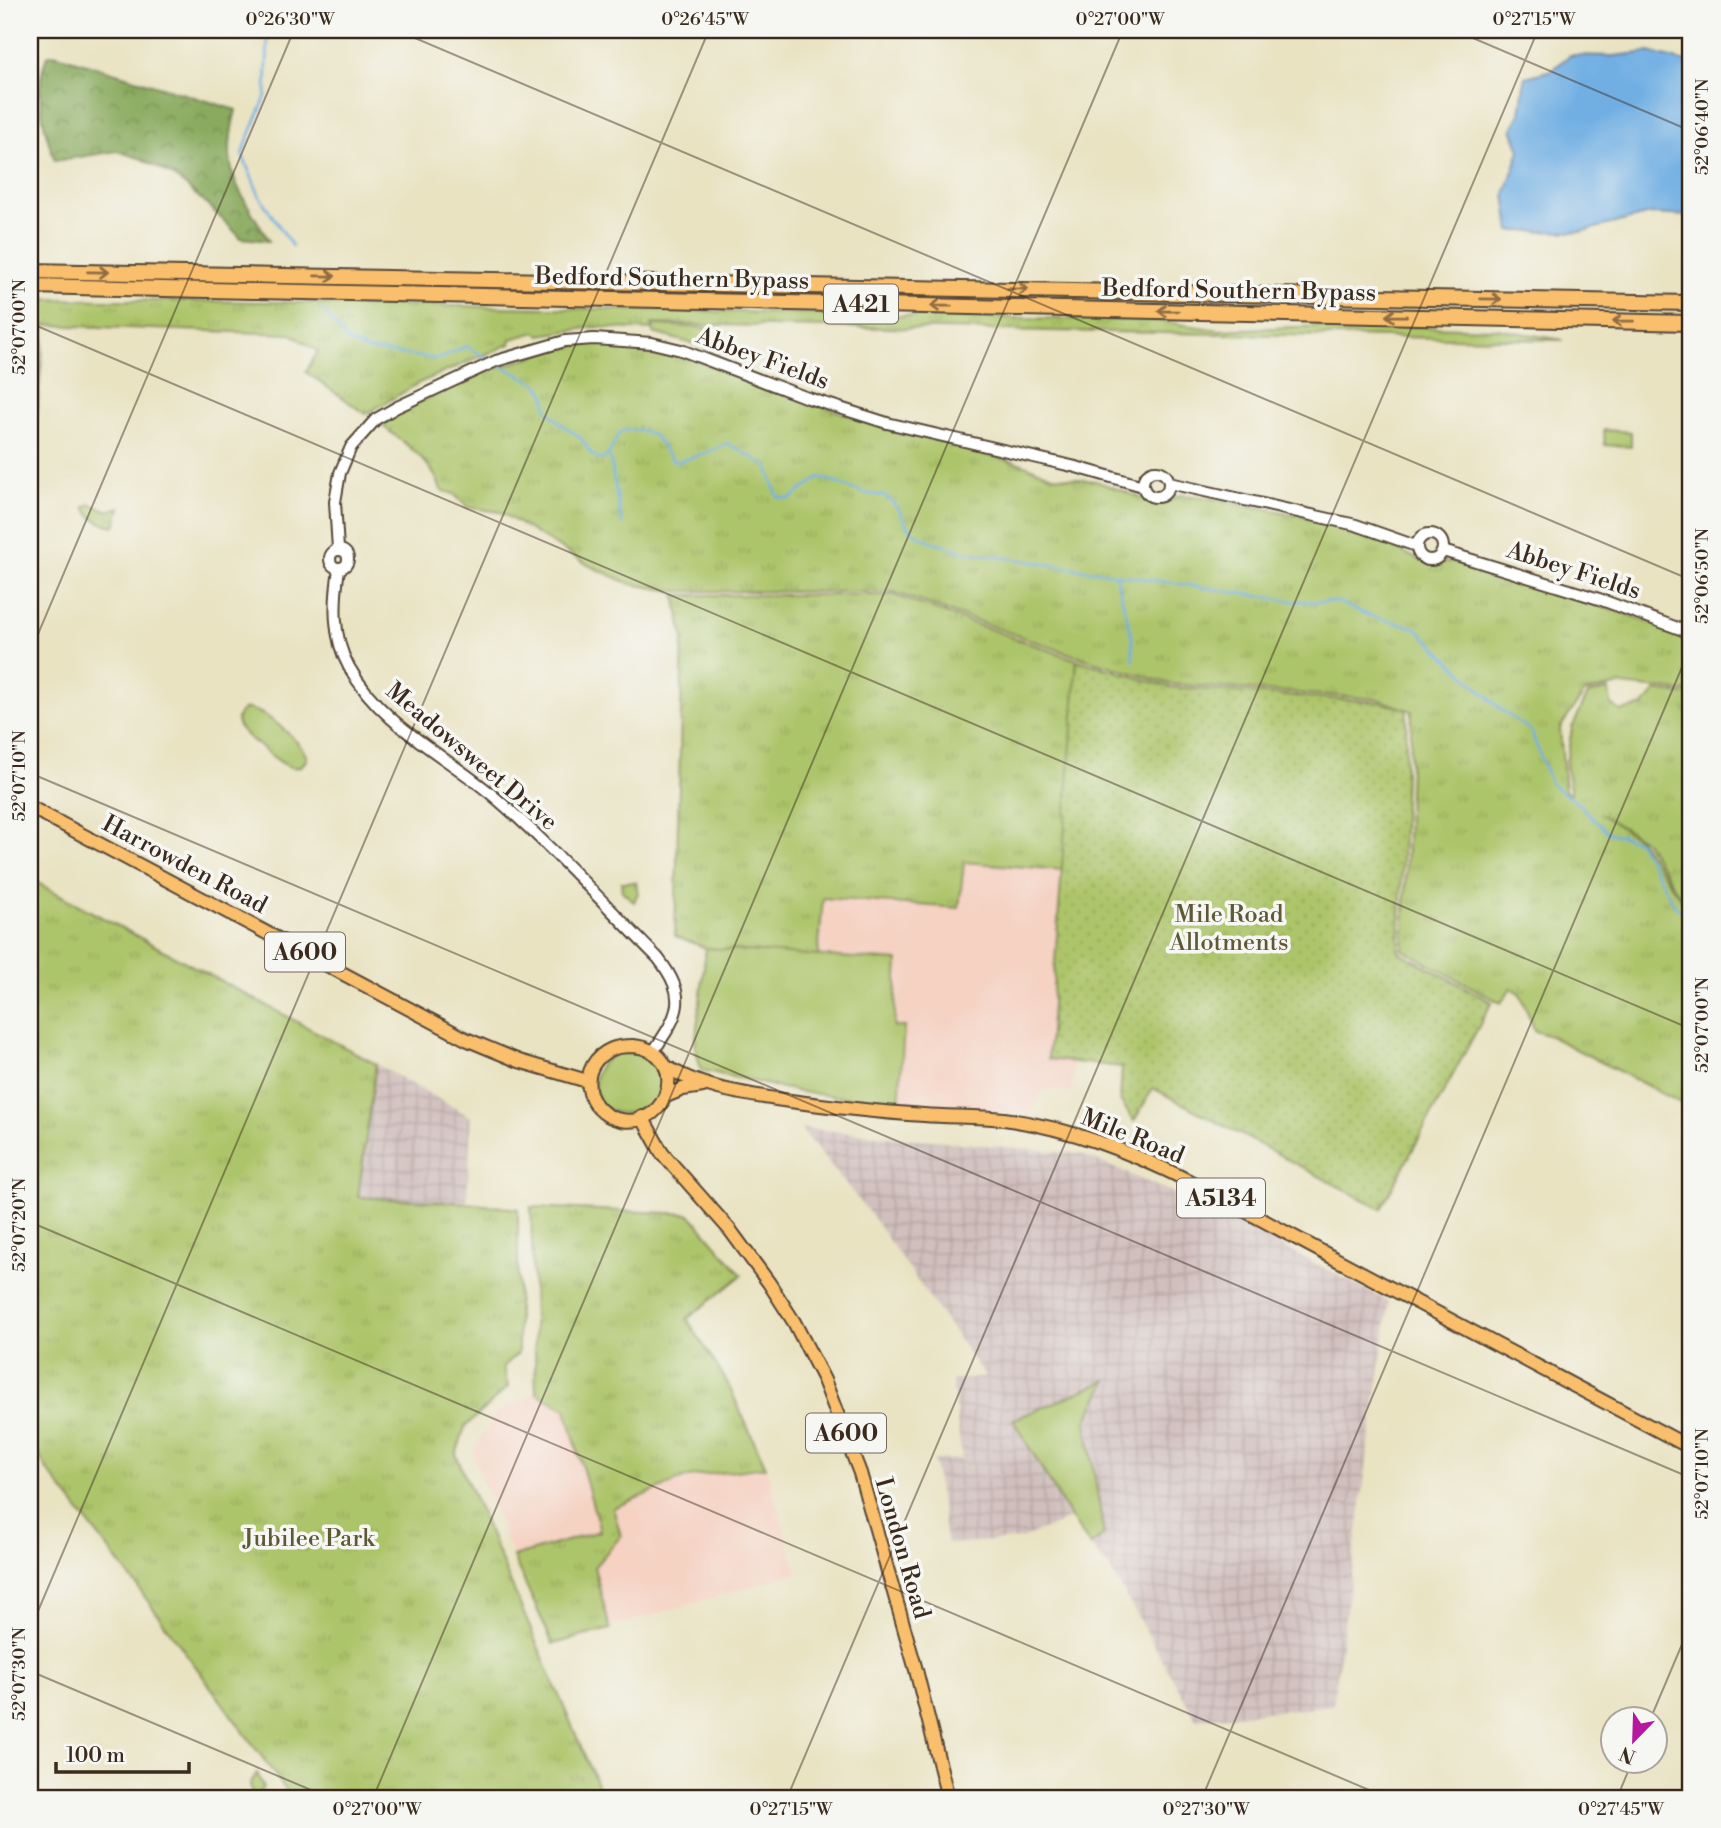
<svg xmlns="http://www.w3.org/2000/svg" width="1721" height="1828" viewBox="0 0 1721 1828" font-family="'Libre Bodoni',serif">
  <defs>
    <pattern id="industrial-grid" width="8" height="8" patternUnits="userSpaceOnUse" patternTransform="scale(1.75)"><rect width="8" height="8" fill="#d1bfbd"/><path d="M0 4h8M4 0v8" fill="none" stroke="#b4a4a2"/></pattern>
    <pattern id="forest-crowns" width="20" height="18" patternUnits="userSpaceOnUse" patternTransform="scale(1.75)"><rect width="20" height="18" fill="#8aaa5e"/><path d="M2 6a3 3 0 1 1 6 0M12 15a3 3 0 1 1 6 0" fill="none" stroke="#728b4d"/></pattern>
    <pattern id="park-tufts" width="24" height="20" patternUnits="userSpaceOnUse" patternTransform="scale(1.75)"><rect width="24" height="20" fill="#adc56a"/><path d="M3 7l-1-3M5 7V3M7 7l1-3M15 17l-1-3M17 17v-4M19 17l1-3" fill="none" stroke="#96a95b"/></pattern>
    <pattern id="garden-dots" width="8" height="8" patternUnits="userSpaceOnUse" patternTransform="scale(1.75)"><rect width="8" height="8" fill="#adc56a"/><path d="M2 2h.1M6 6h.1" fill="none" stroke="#96a95b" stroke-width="1.8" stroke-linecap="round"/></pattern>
  </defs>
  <rect width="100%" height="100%" fill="#f6f6f2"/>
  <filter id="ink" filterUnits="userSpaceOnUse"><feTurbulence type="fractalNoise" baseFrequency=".0143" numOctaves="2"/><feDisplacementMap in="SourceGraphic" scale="14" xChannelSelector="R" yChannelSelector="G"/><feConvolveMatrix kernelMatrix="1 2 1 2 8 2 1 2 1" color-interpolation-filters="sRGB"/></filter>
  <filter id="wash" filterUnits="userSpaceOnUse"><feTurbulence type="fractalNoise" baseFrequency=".00686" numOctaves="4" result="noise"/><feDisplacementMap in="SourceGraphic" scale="28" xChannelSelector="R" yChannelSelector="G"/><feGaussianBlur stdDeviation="1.57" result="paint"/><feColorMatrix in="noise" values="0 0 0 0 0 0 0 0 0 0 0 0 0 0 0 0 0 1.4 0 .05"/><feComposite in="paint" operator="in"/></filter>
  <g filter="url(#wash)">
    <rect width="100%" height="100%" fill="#e9e3c2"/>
    <g fill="#f5d2c2">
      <polygon points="675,595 894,595 1077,660 1048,1059 1074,1062 1071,1092 1045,1089 1029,1114 899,1104 904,1028 894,1027 898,961 706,948 675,936 683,636"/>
      <polygon points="531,1207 690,1214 742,1275 687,1319 727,1382 766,1467 797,1573 553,1644 513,1557 472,1453 497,1412 536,1393"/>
    </g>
    <g fill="url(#industrial-grid)">
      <polygon points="376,1064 471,1117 467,1203 358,1197"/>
      <polygon points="800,1128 1081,1154 1207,1207 1389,1302 1333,1705 1196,1719 1112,1572 1090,1545 1104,1535 1086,1421 1106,1381 1035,1453 1071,1518 1021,1539 947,1544 934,1460 962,1459 952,1380 986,1378 871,1215"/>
    </g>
    <g fill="#adc56a" stroke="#747844" stroke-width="2">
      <polygon points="654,325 706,328 706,337 718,337 722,339 719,355 694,344 653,333"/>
      <path d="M 245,709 C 263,708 302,741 307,758 C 297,781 273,756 261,747 C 250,739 224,721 245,709 Z"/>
      <polygon points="706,948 898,961 894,1027 904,1027 899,1104 801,1092 701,1070 695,1046"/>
      <path d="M 624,1052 C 672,1049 676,1110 626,1113 C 589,1116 580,1061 624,1052 Z"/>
      <polygon points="1107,1380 1086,1421 1104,1535 1090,1545 1071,1518 1013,1420"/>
      <polygon points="257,1773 263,1786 261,1791 252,1797 250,1784"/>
    </g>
    <path fill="url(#forest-crowns)" stroke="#626a3e" stroke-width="2" d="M 54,54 L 236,110 C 219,174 239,188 269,241 L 241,238 L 208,205 L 174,176 L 142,159 L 117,151 L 55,161 C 43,129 33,89 47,56 Z"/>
    <g fill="url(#park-tufts)" stroke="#747844" stroke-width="2">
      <polygon points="30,299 264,302 1159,321 1219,330 1351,325 1498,329 1563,340 652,324 651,330 594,327 540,335 536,332 511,339 510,344 421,382 366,414 306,372 318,351 291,334 45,325 32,470 30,469"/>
      <path d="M 595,342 L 629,344 L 679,354 L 840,412 L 1022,464 L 1053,476 L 1096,481 L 1150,501 L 1164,503 L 1181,495 L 1204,497 L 1314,518 L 1359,530 L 1421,561 L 1434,564 L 1462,561 L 1523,579 L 1661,626 L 1691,644 L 1691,692 L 1621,685 L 1585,692 L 1560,728 L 1565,791 L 1571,795 L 1566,764 L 1572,728 L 1588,694 L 1609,690 L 1611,705 L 1621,711 L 1643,706 L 1656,691 L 1691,695 L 1691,913 L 1644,840 L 1602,815 L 1639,839 L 1691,914 L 1691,1108 L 1550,1036 L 1535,1031 L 1520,994 L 1511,988 L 1501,1003 L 1403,950 L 1412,711 L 1377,699 L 1170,684 L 1079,657 L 894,592 L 673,591 L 631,584 L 592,567 L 500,512 L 467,507 L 454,494 L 441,490 C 432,459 403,443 379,423 L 467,378 L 548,351 Z"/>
      <polygon points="1604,430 1631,432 1631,447 1605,445"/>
      <path d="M 90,504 L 109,511 L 120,507 L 115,526 C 102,524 91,520 85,507 Z"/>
      <polygon points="675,595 894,595 1077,660 1063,870 964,862 959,908 823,898 818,956 706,948 675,936 683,636"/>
      <polygon points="30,879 376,1064 358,1197 467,1203 518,1209 518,1353 503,1367 508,1387 465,1427 456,1455 603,1798 292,1798 125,1570 47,1470 30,1439"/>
      <polygon points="621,882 636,882 638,893 634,902 622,891"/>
      <polygon points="531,1207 690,1214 742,1275 687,1319 727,1382 766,1467 688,1477 613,1508 621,1536 594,1567 610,1629 553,1644 513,1557 600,1531 566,1409 536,1393"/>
    </g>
    <polygon fill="url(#garden-dots)" stroke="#747844" stroke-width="2" points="1077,660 1170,687 1377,702 1407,709 1399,952 1492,1002 1381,1209 1153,1088 1134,1121 1120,1100 1122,1067 1048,1059"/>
    <polygon fill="#71afe3" stroke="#566c80" stroke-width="2" points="1649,52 1686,62 1691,61 1691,216 1650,214 1580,232 1510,231 1505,194 1520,150 1512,129 1520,114 1525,77 1552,70 1570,55 1613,56"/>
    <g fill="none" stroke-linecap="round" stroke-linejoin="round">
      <g stroke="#71afe3" stroke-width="2.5">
        <polyline points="268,30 266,96 242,154 260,197 292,246"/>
        <polyline points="323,310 348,342 367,350 439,359 466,346 489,359"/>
        <path d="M 498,364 L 539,385 L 545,394 L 547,409 L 560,423 L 581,438 L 592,455 L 602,460 C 613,453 612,442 620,433 C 624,429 630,429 635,430 C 664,432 657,449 676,462 L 709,452 L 727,443 L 767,466 L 778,497 L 790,499 L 820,477 L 864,493 L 885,496 L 898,508 L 906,524 L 914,532 L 923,538 L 961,551 L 1292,601 L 1337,602 L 1368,615 L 1416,628 L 1500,709 L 1531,731 L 1551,784 L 1580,805 L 1607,832 L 1638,841 L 1676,907 L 1691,918"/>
        <polyline points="610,457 622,525"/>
        <polyline points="1116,575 1132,637 1133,661"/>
      </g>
    </g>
  </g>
  <g filter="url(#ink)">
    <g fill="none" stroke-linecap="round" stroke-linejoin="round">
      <defs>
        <g id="tertiary">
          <circle cx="1156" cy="484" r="13"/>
          <polyline points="1169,483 1356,525 1416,546"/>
          <circle cx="1430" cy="547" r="13"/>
          <polyline points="338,549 335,502 340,473 351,447 376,419 397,407 496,361 565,341 594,339 652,343 681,350 805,397 887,423 1076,467 1143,486"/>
          <circle cx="339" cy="559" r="9"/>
          <polyline points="1443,551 1599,599 1691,633"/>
          <path d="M 339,569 C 334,601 332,637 349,667 C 381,725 442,753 491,794 C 549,843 604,904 658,958 C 689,998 679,1014 653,1052"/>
        </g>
        <g id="primary">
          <polyline points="30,807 466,1039 519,1061 587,1081"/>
          <path d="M 633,1046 C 690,1051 672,1129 621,1120 C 583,1113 576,1064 612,1049 C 619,1046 626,1046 633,1046 Z"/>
          <path d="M 665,1066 C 698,1087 738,1093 776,1099 C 825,1106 875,1112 924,1115 C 950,1117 977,1116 1004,1119 C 1070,1128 1129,1151 1189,1181 L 1691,1448"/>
          <polyline points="666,1096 683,1089 703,1086"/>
          <polyline points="642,1117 662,1153 730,1230 769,1283 794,1322 824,1380 860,1473 916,1670 948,1798"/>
        </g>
        <g id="trunk">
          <polyline points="30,271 1691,303"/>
          <polyline points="30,286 1691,323"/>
        </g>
      </defs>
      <use href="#tertiary" stroke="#554637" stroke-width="14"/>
      <use href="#primary" stroke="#554637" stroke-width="16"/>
      <use href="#trunk" stroke="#554637" stroke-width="18"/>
      <use href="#tertiary" stroke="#fff" stroke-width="10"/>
      <use href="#primary" stroke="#f9bf6d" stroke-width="12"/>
      <use href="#trunk" stroke="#f9bf6d" stroke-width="14"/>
    </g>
    <defs><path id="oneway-shaft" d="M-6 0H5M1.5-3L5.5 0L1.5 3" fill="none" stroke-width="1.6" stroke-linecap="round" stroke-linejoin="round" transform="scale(1.75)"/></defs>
    <g stroke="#906d42">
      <use href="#oneway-shaft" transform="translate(98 272) rotate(1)"/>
      <use href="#oneway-shaft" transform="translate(325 276) rotate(1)"/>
      <use href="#oneway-shaft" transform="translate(1018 289) rotate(1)"/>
      <use href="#oneway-shaft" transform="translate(1491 299) rotate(1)"/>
      <use href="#oneway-shaft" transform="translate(941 306) rotate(-179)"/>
      <use href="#oneway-shaft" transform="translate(1168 311) rotate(-179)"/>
      <use href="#oneway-shaft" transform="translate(1396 316) rotate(-179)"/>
      <use href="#oneway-shaft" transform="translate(1623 321) rotate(-179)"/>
    </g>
  </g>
  <path fill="none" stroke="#3b2a1e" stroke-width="2" stroke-opacity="0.45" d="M 396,30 L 1691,580M 1454,30 L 1691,131M 30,323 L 1691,1029M 30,653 L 294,30M 30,773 L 1691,1478M 30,1222 L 1388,1798M 30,1630 L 709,30M 30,1671 L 330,1798M 1650,1720 L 1691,1623M 373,1798 L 1123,30M 787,1798 L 1538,30M 1202,1798 L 1691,646M 1617,1798 L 1632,1762"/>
  <g text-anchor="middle" stroke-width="7" stroke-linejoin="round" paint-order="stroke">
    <g fill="#f6f6f2" stroke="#73675e" stroke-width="2">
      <rect x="824" y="284.5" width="74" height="39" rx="5"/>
      <rect x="265" y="932.5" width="80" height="39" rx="5"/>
      <rect x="1177" y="1178.5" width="88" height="39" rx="5"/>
      <rect x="806" y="1413.5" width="80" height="39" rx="5"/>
    </g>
    <g font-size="23" font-weight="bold" fill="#3b2a1e">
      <text x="861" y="312">A421</text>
      <text x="305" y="960">A600</text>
      <text x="1221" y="1206">A5134</text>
      <text x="846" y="1441">A600</text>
    </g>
    <g font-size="24" fill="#3b2a1e" stroke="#f6f6f2">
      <text transform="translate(672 278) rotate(1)" y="8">Bedford Southern Bypass</text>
      <text transform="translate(1239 290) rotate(1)" y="8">Bedford Southern Bypass</text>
      <text transform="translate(763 358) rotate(20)" y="8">Abbey Fields</text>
      <text transform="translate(1574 570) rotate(18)" y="8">Abbey Fields</text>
      <text transform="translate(472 756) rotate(40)" y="8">Meadowsweet Drive</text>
      <text transform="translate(185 864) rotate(28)" y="8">Harrowden Road</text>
      <text transform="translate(1133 1136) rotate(22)" y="8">Mile Road</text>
      <text transform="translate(903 1548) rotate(74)" y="8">London Road</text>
    </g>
    <g font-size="24" fill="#5d5835" stroke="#f6f6f2">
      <text x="1229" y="922">Mile Road<tspan x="1229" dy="28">Allotments</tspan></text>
      <text x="309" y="1546">Jubilee Park</text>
    </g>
  </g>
  <rect width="1721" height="1828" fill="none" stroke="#f6f6f2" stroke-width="77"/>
  <g transform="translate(1634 1740) rotate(203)"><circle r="33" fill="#f6f6f2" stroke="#aba49d" stroke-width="2"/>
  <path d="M0-5L12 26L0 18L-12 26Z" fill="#b5179e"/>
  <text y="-10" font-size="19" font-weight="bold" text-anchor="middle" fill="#3b2a1e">N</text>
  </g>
  <path d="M56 1762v10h133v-10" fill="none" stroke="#3b2a1e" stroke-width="3.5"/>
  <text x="66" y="1762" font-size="21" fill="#3b2a1e" stroke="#f6f6f2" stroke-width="5" paint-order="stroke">100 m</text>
  <rect x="38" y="38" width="1644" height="1752" fill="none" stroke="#3b2a1e" stroke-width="2.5"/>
  <g font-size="18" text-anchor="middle" fill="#3b2a1e">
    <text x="290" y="25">0°26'30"W</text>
    <text x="705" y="25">0°26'45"W</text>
    <text x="1120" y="25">0°27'00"W</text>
    <text x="1534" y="25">0°27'15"W</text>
    <text transform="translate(1702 127) rotate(-90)" y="6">52°06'40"N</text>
    <text transform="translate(19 327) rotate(-90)" y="6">52°07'00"N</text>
    <text transform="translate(1702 576) rotate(-90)" y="6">52°06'50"N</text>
    <text transform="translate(19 776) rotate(-90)" y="6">52°07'10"N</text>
    <text transform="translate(1702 1025) rotate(-90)" y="6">52°07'00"N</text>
    <text transform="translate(19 1225) rotate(-90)" y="6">52°07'20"N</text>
    <text transform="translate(1702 1474) rotate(-90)" y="6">52°07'10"N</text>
    <text transform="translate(19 1674) rotate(-90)" y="6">52°07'30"N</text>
    <text x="377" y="1815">0°27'00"W</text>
    <text x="791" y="1815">0°27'15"W</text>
    <text x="1206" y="1815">0°27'30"W</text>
    <text x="1621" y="1815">0°27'45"W</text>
  </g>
</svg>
